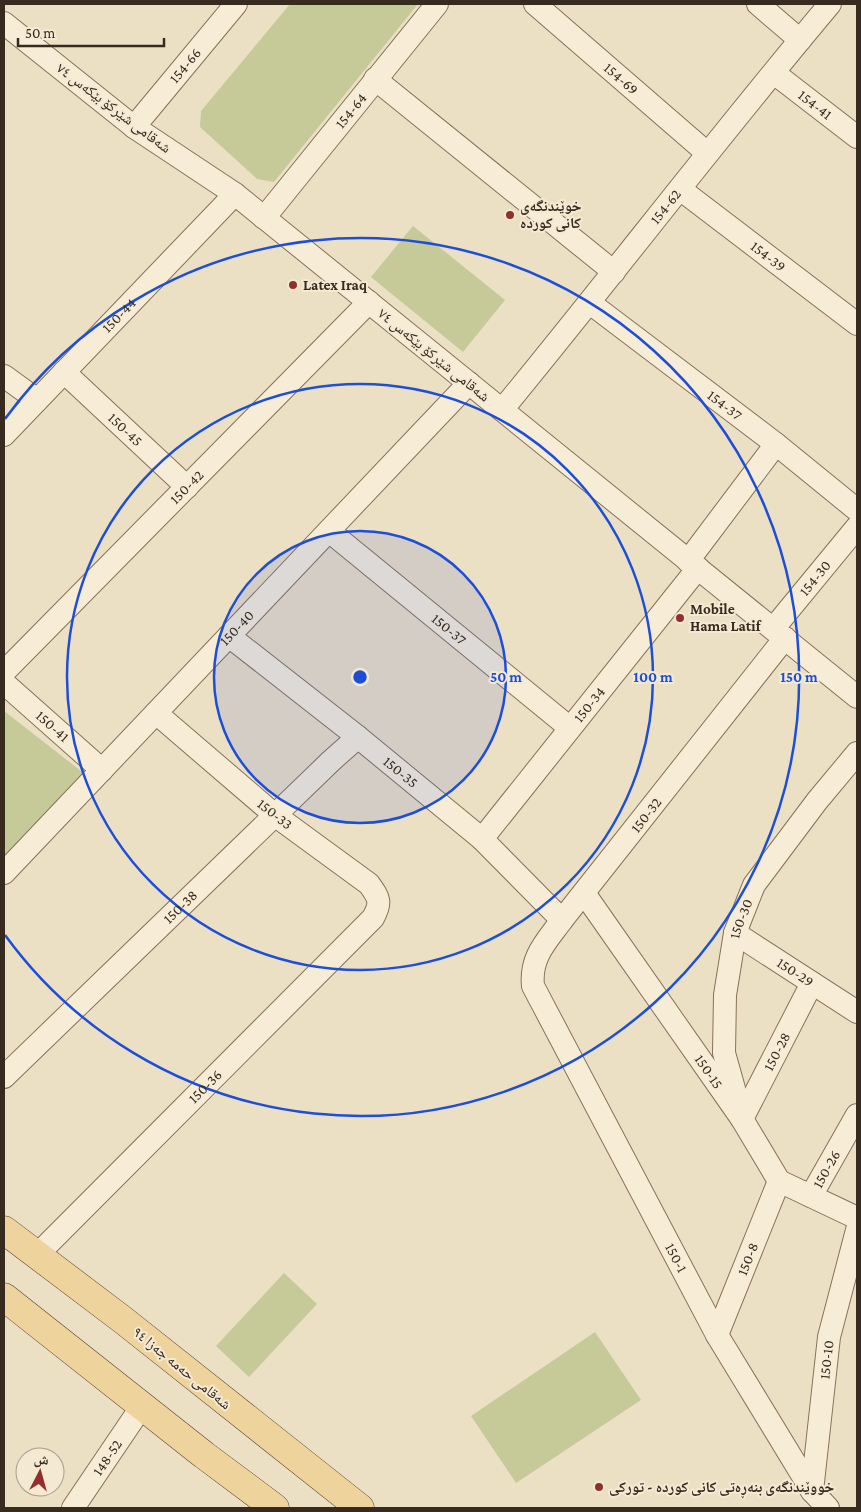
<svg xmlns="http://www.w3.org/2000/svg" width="861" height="1512" viewBox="0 0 861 1512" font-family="'Crimson Pro','Noto Naskh Arabic',serif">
  <rect width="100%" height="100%" fill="#ece0c4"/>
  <g fill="#c5ca98">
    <polygon points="290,4 418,4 274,182 257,179 200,127 201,111"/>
    <polygon points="413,226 505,300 463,352 371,277"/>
    <polygon points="4,711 90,778 11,860 4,854"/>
    <polygon points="284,1273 317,1304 249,1377 216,1346"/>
    <polygon points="595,1332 641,1400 516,1483 471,1416"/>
  </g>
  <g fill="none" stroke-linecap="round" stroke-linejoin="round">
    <defs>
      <g id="minor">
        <path id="s1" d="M 535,4 L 707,153"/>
        <polyline points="758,4 800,40"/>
        <polyline points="4,23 134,127 235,194 857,697"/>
        <path id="s2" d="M 774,73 L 857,137"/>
        <polyline points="375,79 614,272"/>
        <path id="s3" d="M 134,127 L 236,4"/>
        <path id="s4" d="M 680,189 L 857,324"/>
        <path id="s5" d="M 264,218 L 437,4"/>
        <path id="s6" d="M 590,303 L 776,444 L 857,510"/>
        <path id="s7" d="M 64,372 L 187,487"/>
        <polyline points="4,376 37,400"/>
        <path id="s8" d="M 502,410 C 613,275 718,137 830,4"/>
        <path id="s9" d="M 4,435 L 235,194"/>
        <path id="s10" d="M 329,531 L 570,728"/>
        <polyline points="688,561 776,444"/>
        <path id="s11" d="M 773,629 L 857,527"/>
        <path id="s12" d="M 229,636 L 358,737 L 482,839 L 562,920"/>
        <path id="s13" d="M 785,638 L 562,920 C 546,942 530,957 533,986 L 717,1335 L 812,1491 L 828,1508"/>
        <path id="s14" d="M 4,672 L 369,302"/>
        <path id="s15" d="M 4,683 L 102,770"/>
        <path id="s16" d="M 482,839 L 698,568"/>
        <path id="s17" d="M 4,873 L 469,383"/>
        <path id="s18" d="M 584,893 L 742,1119 L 779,1181 L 857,1218"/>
        <path id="s19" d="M 735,933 L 857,1012"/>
        <path id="s20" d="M 4,1077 L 331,761 L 358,737"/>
        <path id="s21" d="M 738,1103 L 724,1053 L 725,995 L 735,933 L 754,885 L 817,801 L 857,753"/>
        <path id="s22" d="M 742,1119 L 812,983"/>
        <path id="s23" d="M 811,1196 L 857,1115"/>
        <path id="s24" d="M 37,1255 L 373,918 C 382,902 379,898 369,884 L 276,816 L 156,713"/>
        <path id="s25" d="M 717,1335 L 779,1181"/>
        <path id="s26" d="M 812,1491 L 829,1337 L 857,1230"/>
        <path id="s27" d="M 73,1508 L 142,1406"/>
      </g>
      <g id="major">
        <polyline points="4,1230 123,1320 360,1508"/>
        <polyline points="4,1297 204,1455 275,1508"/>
      </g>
    </defs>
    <use href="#minor" stroke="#86715b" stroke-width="24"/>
    <use href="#major" stroke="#54402f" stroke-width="29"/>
    <use href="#minor" stroke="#f7edd7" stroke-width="22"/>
    <use href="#major" stroke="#eed39d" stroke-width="28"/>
  </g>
  <circle cx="360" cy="677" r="146" fill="#1d4ed8" fill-opacity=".12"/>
  <g fill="none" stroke="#1d4ed8" stroke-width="2.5">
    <circle cx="360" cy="677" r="146"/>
    <circle cx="360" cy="677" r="293"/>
    <path d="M5 419A439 439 0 1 1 5 935"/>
  </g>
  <g fill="#932e30" stroke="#f4ead3" stroke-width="2">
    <circle cx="510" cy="215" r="5"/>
    <circle cx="293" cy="285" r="5"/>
    <circle cx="680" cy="618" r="5"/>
    <circle cx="599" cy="1487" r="5"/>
  </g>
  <g text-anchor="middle" stroke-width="4" stroke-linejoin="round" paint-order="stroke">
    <g font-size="15" fill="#372a1f" stroke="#f4ead3">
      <text dy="5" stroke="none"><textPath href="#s3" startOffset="80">154-66</textPath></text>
      <text dy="5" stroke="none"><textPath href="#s1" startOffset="114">154-69</textPath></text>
      <text dy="5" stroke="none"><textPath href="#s2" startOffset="52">154-41</textPath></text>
      <text transform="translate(114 108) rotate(37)" y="5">شەقامی شێرکۆ بێکەس ٧٤</text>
      <text dy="5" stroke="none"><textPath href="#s5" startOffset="138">154-64</textPath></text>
      <text dy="5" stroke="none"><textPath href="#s8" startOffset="261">154-62</textPath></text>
      <text dy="5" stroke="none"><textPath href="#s4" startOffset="111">154-39</textPath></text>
      <text dy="5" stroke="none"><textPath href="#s9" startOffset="166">150-44</textPath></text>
      <text transform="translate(434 355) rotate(39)" y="5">شەقامی شێرکۆ بێکەس ٧٤</text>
      <text dy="5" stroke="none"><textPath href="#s6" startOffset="169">154-37</textPath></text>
      <text dy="5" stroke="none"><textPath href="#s7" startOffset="84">150-45</textPath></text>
      <text dy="5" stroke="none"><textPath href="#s14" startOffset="260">150-42</textPath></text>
      <text dy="5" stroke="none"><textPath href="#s11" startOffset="66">154-30</textPath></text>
      <text dy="5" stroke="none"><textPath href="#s17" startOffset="338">150-40</textPath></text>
      <text dy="5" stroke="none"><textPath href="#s10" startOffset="155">150-37</textPath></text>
      <text dy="5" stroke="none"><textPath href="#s16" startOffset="172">150-34</textPath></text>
      <text dy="5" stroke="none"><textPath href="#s15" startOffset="65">150-41</textPath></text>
      <text dy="5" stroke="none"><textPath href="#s12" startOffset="219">150-35</textPath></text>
      <text transform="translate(275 814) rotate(38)" y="5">150-33</text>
      <text transform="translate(646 815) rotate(-52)" y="5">150-32</text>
      <text dy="5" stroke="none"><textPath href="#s20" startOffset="245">150-38</textPath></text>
      <text dy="5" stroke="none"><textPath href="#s21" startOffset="188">150-30</textPath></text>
      <text dy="5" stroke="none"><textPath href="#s19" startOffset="72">150-29</textPath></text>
      <text dy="5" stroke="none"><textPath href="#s22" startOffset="76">150-28</textPath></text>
      <text dy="5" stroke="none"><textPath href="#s18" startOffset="218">150-15</textPath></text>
      <text dy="5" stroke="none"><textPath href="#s24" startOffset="238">150-36</textPath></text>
      <text dy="5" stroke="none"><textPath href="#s23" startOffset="31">150-26</textPath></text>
      <text dy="5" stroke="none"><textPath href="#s13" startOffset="741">150-1</textPath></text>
      <text dy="5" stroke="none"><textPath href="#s25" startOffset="82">150-8</textPath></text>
      <text dy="5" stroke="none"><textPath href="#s26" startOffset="132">150-10</textPath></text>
      <text transform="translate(182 1368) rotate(39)" y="5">شەقامی حەمە جەزا ٩٤</text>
      <text dy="5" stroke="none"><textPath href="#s27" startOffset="61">148-52</textPath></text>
    </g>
    <g font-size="15" font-weight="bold" fill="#372a1f" stroke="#f4ead3" text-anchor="start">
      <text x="520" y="211">خوێندنگەی<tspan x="520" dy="17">کانی کوردە</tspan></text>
      <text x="303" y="290">Latex Iraq</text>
      <text x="690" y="614">Mobile<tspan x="690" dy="17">Hama Latif</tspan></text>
      <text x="609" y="1492">خووێندنگەی بنەڕەتی کانی کوردە - تورکی</text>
    </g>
  </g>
  <circle cx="360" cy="677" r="8" fill="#1d4ed8" stroke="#f4ead3" stroke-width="2.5"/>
  <g font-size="15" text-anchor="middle" font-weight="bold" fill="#1d4ed8" stroke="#f4ead3" stroke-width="4" stroke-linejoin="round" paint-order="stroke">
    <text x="506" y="682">50 m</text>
    <text x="653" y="682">100 m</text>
    <text x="799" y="682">150 m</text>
  </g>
  <rect width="861" height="1512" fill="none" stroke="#372a1f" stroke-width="10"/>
  <g transform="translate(40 1472) rotate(6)"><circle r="24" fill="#f4ead3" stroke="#a89d8b"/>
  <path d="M0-4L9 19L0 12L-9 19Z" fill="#932e30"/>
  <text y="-8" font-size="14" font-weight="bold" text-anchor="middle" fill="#372a1f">ش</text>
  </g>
  <path d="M18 38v8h146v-8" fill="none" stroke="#372a1f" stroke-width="2.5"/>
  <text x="25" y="38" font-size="15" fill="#372a1f" stroke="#f4ead3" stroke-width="4" paint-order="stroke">50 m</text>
</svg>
